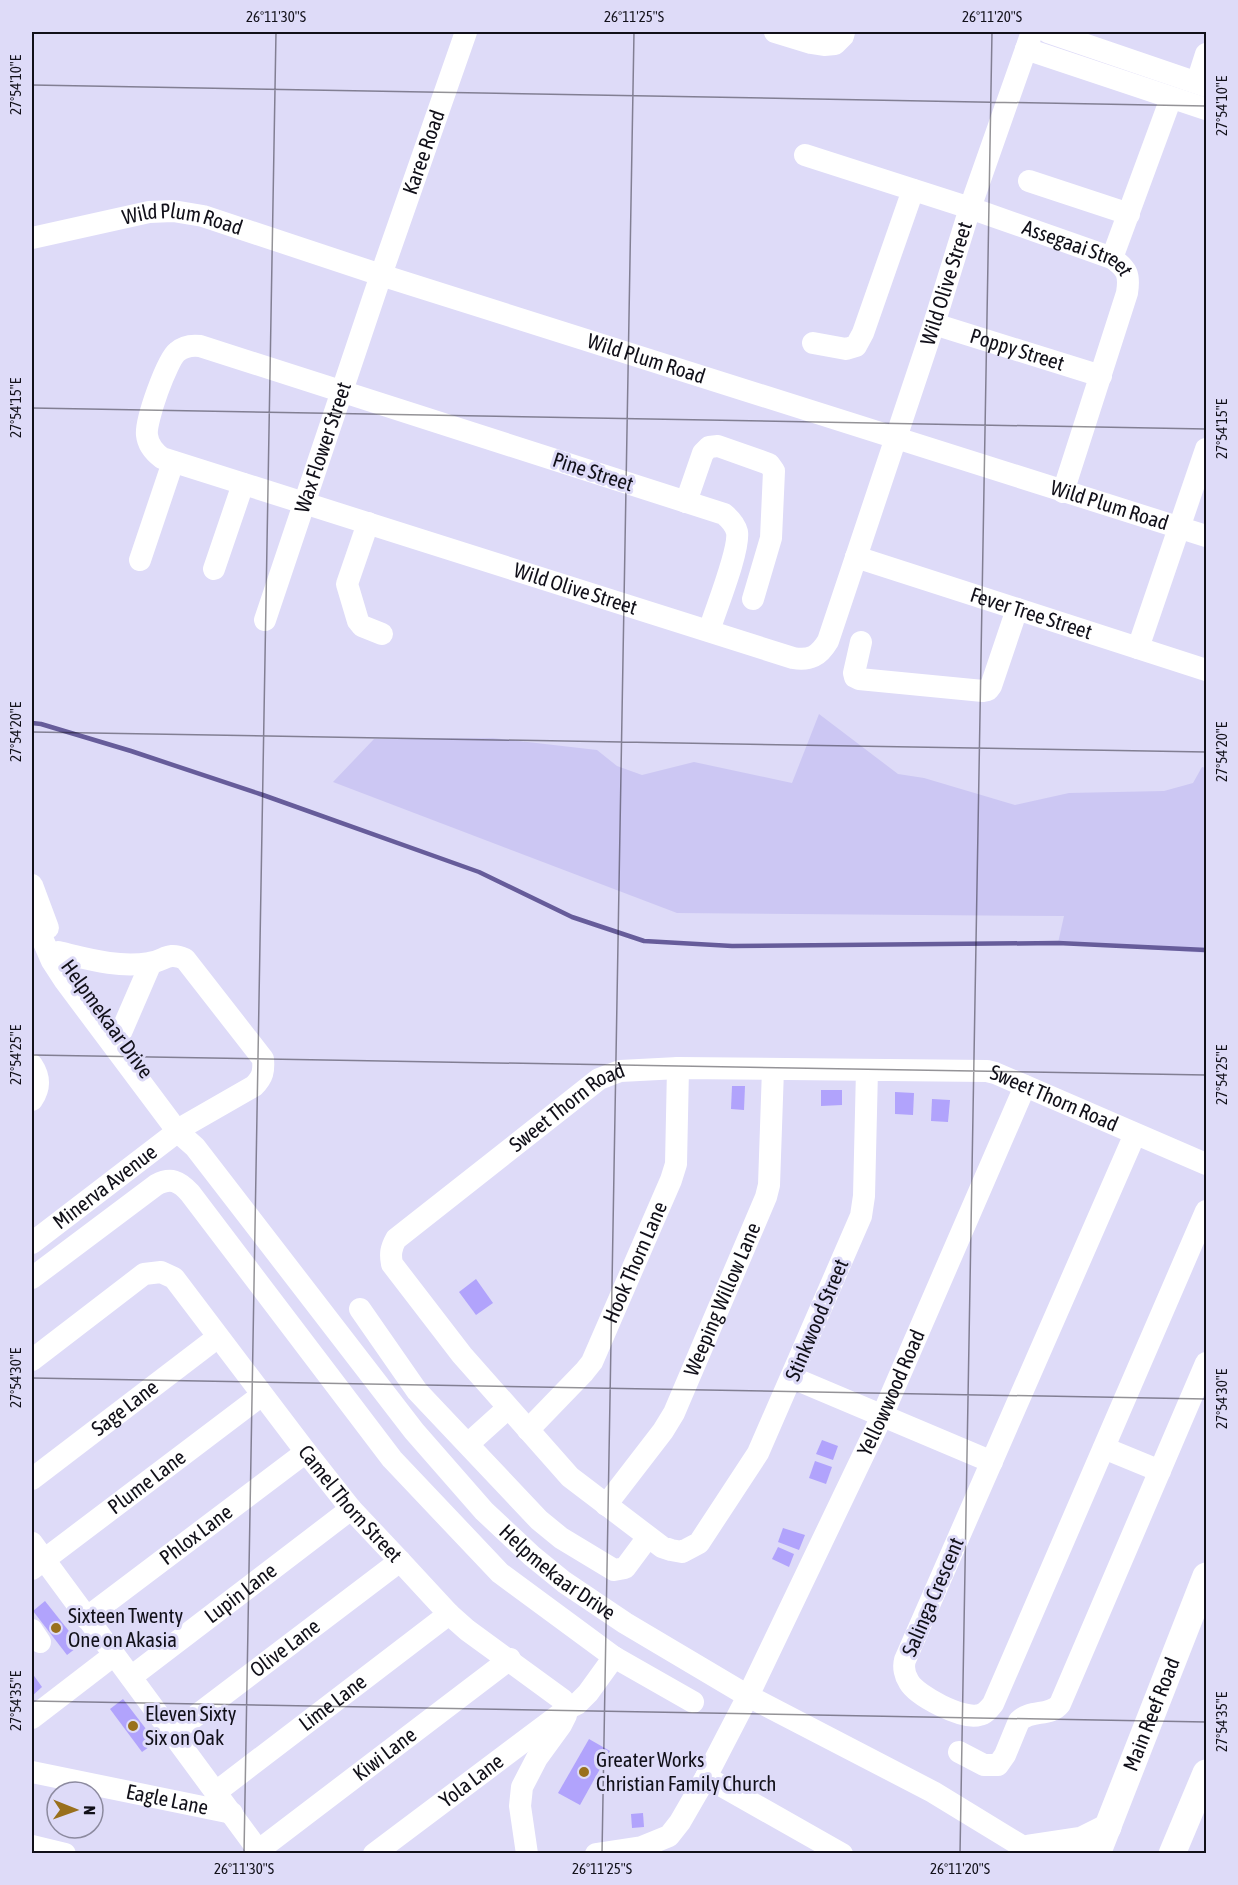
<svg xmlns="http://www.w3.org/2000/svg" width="1238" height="1885" viewBox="0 0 1238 1885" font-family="'Asap Condensed',sans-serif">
  <rect width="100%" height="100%" fill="#dedbf8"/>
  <polygon fill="#ccc7f3" points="819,714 898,774 924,778 1015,805 1069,793 1164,791 1193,783 1202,767 1206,768 1206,953 1058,943 1064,916 677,913 333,782 374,739 493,738 597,750 617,766 642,775 694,762 792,783"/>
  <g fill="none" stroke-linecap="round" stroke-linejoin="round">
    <polyline stroke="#665c9a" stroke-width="4.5" points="32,723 41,724 131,751 263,795 479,872 572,917 644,941 732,946 1058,943 1206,950"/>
  </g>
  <g fill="#b1a3fc">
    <polygon points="732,1086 745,1086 744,1110 731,1109"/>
    <polygon points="821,1090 842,1090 842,1105 821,1106"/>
    <polygon points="895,1092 914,1093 913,1115 895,1114"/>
    <polygon points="932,1099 950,1100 948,1122 931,1121"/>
    <polygon points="476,1279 493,1303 476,1315 459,1292"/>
    <polygon points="822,1440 838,1446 833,1460 816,1454"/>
    <polygon points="815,1461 832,1467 826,1484 809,1478"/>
    <polygon points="783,1528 805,1535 799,1550 778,1542"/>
    <polygon points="778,1547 794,1554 789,1567 772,1559"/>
    <polygon points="45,1601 80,1645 67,1655 33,1611"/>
    <polygon points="32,1673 42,1687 32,1696"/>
    <polygon points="123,1699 156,1742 142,1752 110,1709"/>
    <polygon points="589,1739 610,1751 580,1805 558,1793"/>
    <polygon points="643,1813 644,1827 632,1828 631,1814"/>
  </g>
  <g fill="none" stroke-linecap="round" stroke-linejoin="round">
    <g stroke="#fff" stroke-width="22">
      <polyline points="775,32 811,43 824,45 835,44 843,36 844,32"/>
      <polyline points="1048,32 1206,86"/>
      <polyline points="1026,49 1206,109"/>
      <polyline points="1197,82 1206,54"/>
      <path id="s1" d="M 805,155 L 970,208 L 1112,258 C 1127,269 1130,274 1127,293 L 1063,492"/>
      <polyline points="1029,181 1129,214"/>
      <path id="s2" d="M 32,238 L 149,212 L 173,211 L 203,216 L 381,275 L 1206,536"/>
      <polyline points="1112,258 1171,98"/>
      <path id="s3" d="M 934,324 L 1101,376"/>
      <polyline points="813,343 846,349 856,346 863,333 913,190"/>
      <polyline points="686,502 703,453 709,447 718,446 769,464 774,471 771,538 753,599"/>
      <polyline points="368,523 347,584 358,621 362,626 382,634"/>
      <path id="s4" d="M 856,557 L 1206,670"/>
      <polyline points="140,560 173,462"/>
      <polyline points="214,569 243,484"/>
      <path id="s5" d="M 265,620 L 381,275 L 466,32"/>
      <path id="s6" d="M 709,631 C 715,611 740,550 737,532 C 735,524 730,519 724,514 L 200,346 C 192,345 184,346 177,352 C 167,360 145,421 147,435 C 148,445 154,452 162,458 L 793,658 C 810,661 819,656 828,641 L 934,324 L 970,208 L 1032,32"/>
      <polyline points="861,642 854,673 855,677 859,679 983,691 988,690 991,686 1017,609"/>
      <polyline points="1138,648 1206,449"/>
      <polyline points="32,885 48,928"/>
      <path id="s7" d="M 32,915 L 52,961 L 65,981 L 178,1132 L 195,1147 L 414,1431 L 484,1511 L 532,1556 L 564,1582 L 625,1623 L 748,1696 L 933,1792 L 1020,1845 L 1039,1854"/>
      <polyline points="119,1037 151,963"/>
      <path d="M 32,1065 C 40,1077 40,1088 32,1100"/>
      <path id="s8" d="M 867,1070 L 864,1196 L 861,1216 L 758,1453 L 699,1543 L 682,1552 L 671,1550 L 662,1547 L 570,1477 L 462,1355 L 392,1264 C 390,1254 391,1248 396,1239 L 599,1079 L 620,1071 L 678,1068 L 987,1071 L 995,1073 L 1206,1164"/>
      <path d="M 1135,1134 L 905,1660 C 903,1667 905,1676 909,1682 C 917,1696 963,1720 979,1715 C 985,1714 989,1709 993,1704 L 1206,1211"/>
      <path id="s9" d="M 32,1243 L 186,1125 L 254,1086 C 263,1077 264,1071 263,1059 L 185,959 C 167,951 165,961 149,963 C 118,968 88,959 58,952"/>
      <path d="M 32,1278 L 156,1185 C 171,1177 179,1181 190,1193 L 392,1459 L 500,1573 L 614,1657 L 693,1702"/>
      <polyline points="360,1309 417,1391 539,1520 561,1538 614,1570 625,1568 648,1537"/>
      <path id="s10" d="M 32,1360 L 144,1274 L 161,1272 L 174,1278 L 306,1452 L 351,1509 L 400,1561 L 449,1614 L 467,1630 L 563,1700 L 567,1709 L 566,1715 L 561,1725 L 537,1758 L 522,1787 L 520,1806 L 527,1854"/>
      <polyline points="793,1378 992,1462"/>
      <path id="s11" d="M 528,1430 L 584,1372 L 592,1362 L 671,1180 L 676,1164 L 678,1068"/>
      <polyline points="468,1444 508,1408"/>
      <polyline points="1104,1448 1160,1471"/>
      <path id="s12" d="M 32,1479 L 218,1337"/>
      <path id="s13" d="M 606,1505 L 663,1431 L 674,1413 L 766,1197 L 769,1185 L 773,1069"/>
      <polyline points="32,1543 261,1854"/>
      <path id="s14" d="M 32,1569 L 262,1395"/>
      <path id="s15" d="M 86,1618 L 306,1452"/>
      <polyline points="32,1630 40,1642"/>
      <path id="s16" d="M 131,1677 L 351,1509"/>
      <polyline points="32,1718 114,1655"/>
      <path id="s17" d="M 172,1734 L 400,1561"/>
      <path d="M 959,1752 L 984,1765 L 998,1765 L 1005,1755 L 1019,1721 C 1031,1709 1050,1717 1060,1704 L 1206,1363"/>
      <path id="s18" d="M 32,1772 L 232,1813"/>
      <polyline points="706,1777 842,1854"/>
      <path id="s19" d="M 216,1792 L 449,1614"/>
      <polyline points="32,1846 65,1854"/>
      <path id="s20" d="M 259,1850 L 510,1659"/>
      <path id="s21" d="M 374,1854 L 567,1709 L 577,1704 L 588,1693 L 614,1657"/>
      <path id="s22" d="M 596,1854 L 642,1847 L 669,1836 L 680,1822 L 706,1777 L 748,1696 L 882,1416 L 1025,1086"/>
    </g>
    <g stroke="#fff" stroke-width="27">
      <polyline points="1029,1848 1082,1840 1108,1827"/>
      <path id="s23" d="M 1097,1854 L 1206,1576"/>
      <polyline points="1172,1854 1206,1773"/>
    </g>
  </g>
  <path fill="none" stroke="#111019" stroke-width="1.5" stroke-opacity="0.45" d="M 32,85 L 1206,106M 32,408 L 1206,429M 32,732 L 1206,752M 32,1055 L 1206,1075M 32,1378 L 1206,1399M 32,1701 L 1206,1722M 244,1854 L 276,32M 602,1854 L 634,32M 960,1854 L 992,32"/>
  <g fill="#99701d" stroke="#dedbf8" stroke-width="2">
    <circle cx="56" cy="1628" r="6"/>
    <circle cx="133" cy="1726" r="6"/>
    <circle cx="584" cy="1772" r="6"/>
  </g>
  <g text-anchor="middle" stroke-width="6" stroke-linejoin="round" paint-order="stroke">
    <g font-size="21" fill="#111019" stroke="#dedbf8">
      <text dy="7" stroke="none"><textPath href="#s5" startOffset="494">Karee Road</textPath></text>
      <text dy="7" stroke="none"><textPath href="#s2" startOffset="154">Wild Plum Road</textPath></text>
      <text dy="7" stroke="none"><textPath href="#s1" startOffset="288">Assegaai Street</textPath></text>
      <text dy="7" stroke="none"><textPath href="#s6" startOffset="1899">Wild Olive Street</textPath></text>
      <text dy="7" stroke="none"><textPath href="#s3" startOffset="87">Poppy Street</textPath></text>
      <text dy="7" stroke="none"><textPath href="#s2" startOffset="640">Wild Plum Road</textPath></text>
      <text dy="7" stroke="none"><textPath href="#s5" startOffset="182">Wax Flower Street</textPath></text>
      <text transform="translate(593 472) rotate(18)" y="7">Pine Street</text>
      <text dy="7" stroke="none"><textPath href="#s2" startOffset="1126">Wild Plum Road</textPath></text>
      <text dy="7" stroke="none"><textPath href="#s6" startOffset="1252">Wild Olive Street</textPath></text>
      <text dy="7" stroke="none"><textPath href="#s4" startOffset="184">Fever Tree Street</textPath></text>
      <text transform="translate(107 1019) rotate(54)" y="7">Helpmekaar Drive</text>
      <text dy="7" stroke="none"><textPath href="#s8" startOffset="1692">Sweet Thorn Road</textPath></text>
      <text dy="7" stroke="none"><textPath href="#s8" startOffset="1188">Sweet Thorn Road</textPath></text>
      <text dy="7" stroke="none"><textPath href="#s9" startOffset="92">Minerva Avenue</textPath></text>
      <text dy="7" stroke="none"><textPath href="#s11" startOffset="202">Hook Thorn Lane</textPath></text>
      <text dy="7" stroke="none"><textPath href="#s13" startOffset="238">Weeping Willow Lane</textPath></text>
      <text transform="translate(817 1320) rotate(-67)" y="7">Stinkwood Street</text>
      <text dy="7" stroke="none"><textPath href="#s22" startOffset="572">Yellowwood Road</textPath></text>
      <text dy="7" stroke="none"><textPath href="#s12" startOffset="117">Sage Lane</textPath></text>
      <text dy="7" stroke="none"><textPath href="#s14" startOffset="144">Plume Lane</textPath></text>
      <text dy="7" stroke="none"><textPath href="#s10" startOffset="459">Camel Thorn Street</textPath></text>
      <text dy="7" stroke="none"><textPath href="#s15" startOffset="138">Phlox Lane</textPath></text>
      <text dy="7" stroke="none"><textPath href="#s7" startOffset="846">Helpmekaar Drive</textPath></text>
      <text dy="7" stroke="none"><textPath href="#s16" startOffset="138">Lupin Lane</textPath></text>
      <text transform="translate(933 1597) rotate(-67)" y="7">Salinga Crescent</text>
      <text dy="7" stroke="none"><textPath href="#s17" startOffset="142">Olive Lane</textPath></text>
      <text dy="7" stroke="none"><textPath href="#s19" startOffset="147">Lime Lane</textPath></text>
      <text dy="7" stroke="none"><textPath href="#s23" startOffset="150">Main Reef Road</textPath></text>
      <text dy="7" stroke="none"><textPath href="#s20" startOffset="158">Kiwi Lane</textPath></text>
      <text dy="7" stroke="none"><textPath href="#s21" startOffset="122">Yola Lane</textPath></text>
      <text dy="7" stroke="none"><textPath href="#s18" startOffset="138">Eagle Lane</textPath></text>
    </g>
    <g font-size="21" fill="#111019" stroke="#dedbf8" text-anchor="start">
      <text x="68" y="1623">Sixteen Twenty<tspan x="68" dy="24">One on Akasia</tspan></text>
      <text x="145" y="1721">Eleven Sixty<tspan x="145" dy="24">Six on Oak</tspan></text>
      <text x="596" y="1767">Greater Works<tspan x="596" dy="24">Christian Family Church</tspan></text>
    </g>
  </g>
  <rect width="1238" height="1885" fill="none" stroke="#dedbf8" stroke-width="66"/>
  <g transform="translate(75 1810) rotate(91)"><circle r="28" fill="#dedbf8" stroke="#8c8a9f" stroke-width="1.5"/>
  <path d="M0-4.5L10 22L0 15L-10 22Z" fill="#99701d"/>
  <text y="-9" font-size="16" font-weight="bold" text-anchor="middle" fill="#111019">N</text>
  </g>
  <rect x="33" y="33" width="1172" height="1819" fill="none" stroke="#111019" stroke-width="2"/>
  <g font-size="15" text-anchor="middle" fill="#111019">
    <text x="276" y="22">26°11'30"S</text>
    <text x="634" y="22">26°11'25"S</text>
    <text x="992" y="22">26°11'20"S</text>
    <text transform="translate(16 85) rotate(-90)" y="5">27°54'10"E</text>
    <text transform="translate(1222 106) rotate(-90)" y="5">27°54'10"E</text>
    <text transform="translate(16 408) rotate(-90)" y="5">27°54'15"E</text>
    <text transform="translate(1222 429) rotate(-90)" y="5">27°54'15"E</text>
    <text transform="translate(16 732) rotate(-90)" y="5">27°54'20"E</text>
    <text transform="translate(1222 752) rotate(-90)" y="5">27°54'20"E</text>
    <text transform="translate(16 1055) rotate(-90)" y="5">27°54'25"E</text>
    <text transform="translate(1222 1075) rotate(-90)" y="5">27°54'25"E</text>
    <text transform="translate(16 1378) rotate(-90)" y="5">27°54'30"E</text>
    <text transform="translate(1222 1399) rotate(-90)" y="5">27°54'30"E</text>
    <text transform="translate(16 1701) rotate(-90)" y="5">27°54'35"E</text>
    <text transform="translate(1222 1722) rotate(-90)" y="5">27°54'35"E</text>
    <text x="244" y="1874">26°11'30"S</text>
    <text x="602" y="1874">26°11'25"S</text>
    <text x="960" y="1874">26°11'20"S</text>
  </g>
</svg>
